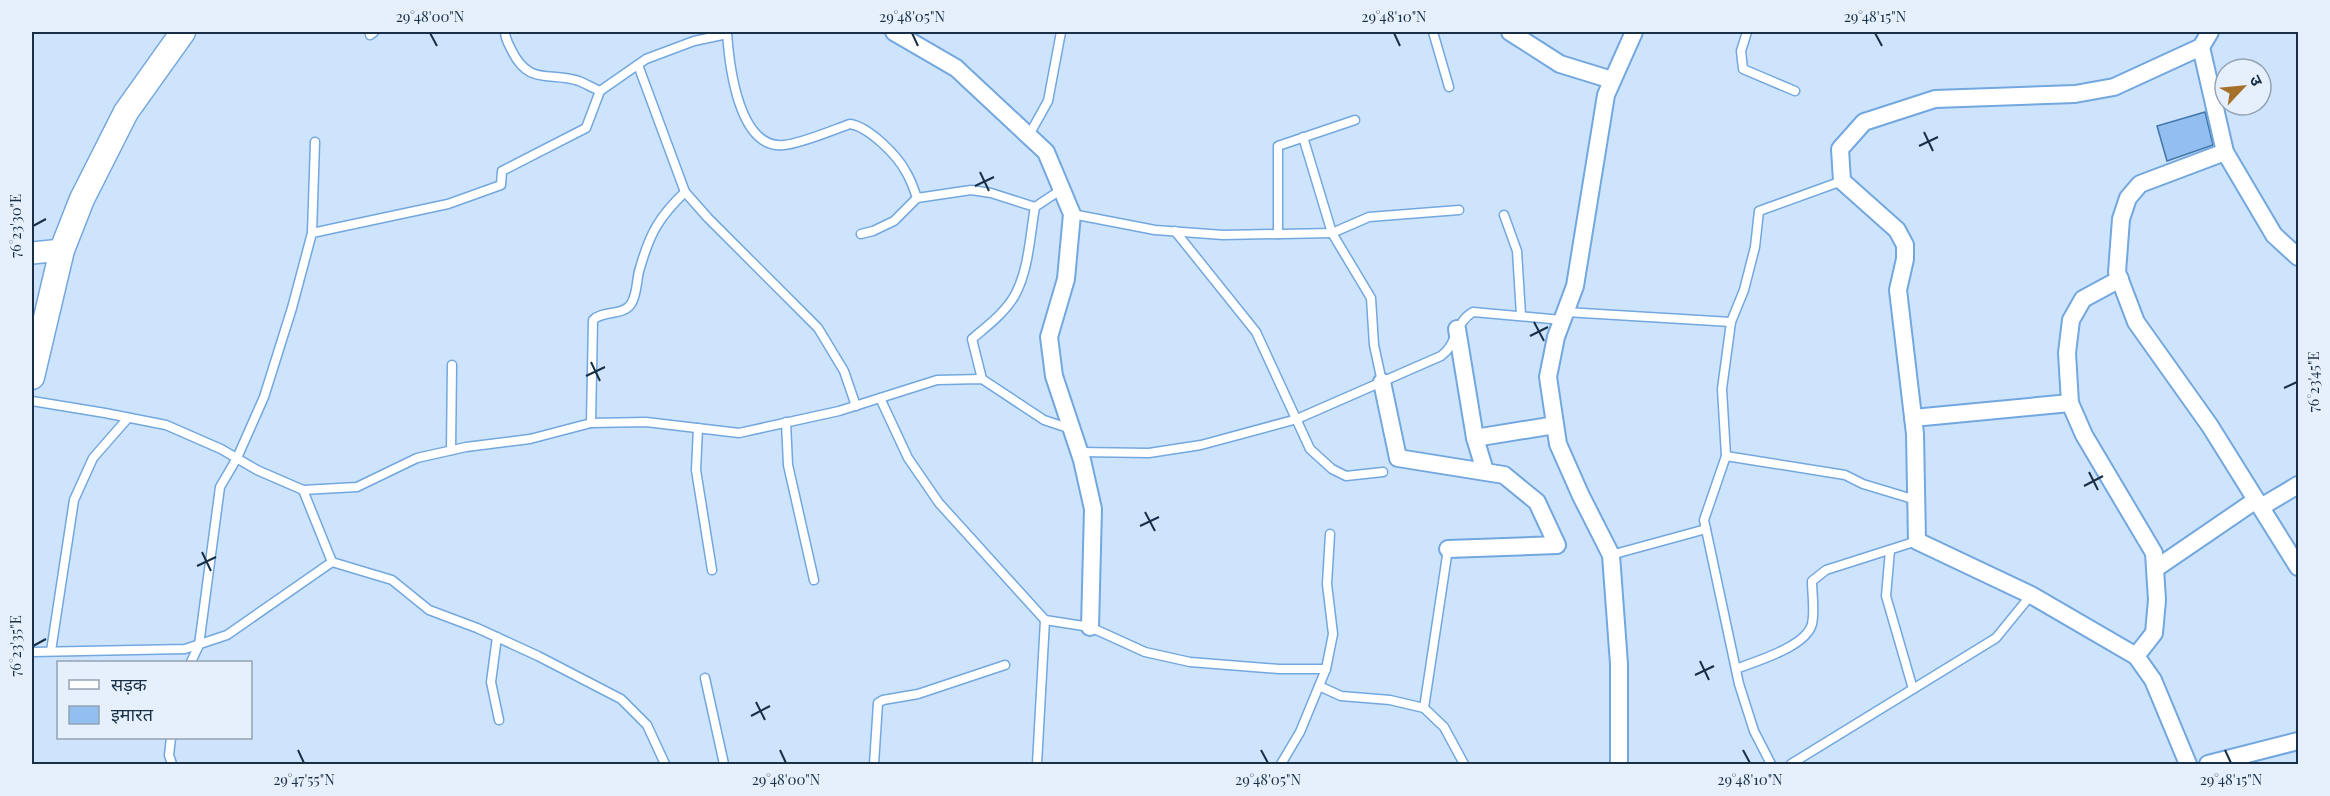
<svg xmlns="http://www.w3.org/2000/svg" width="2330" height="796" viewBox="0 0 2330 796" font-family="'Playfair Display','Noto Sans Devanagari',serif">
  <rect width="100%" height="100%" fill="#cee4fc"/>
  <polygon fill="#92bff0" stroke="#4276ab" stroke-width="1.5" points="2205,112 2213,145 2167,161 2157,126"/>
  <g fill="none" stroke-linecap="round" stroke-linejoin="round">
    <defs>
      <g id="service">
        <path d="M 505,32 C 505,38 508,43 511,49 C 529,87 549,71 579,81 C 586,84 593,88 600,91"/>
        <path d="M 727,32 C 729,63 738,150 784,145 C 800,144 833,130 850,124 C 869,127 897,155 906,172 C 911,180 914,189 917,198"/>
        <polyline points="1433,32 1449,87"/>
        <polyline points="1747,32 1741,51 1743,69 1795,91"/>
        <polyline points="370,35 374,32"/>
        <polyline points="638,65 685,192 708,218 818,328 844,371 856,406"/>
        <polyline points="1029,135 1048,101 1061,32"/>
        <polyline points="1303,137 1332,233 1371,298 1374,345 1382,382"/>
        <polyline points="1072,214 1155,230 1223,235 1332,233 1369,217 1459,210"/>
        <polyline points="1504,215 1517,251 1521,315"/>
        <polyline points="1175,231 1256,332 1310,449 1332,469 1346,476 1383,472"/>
        <polyline points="312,233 315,142"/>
        <polyline points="861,234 873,231 894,221 917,198 971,190 991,193 1035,207"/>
        <polyline points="1278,234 1278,146 1355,120"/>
        <polyline points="1566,312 1731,322"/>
        <path d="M 982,379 L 972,339 C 987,326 1005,313 1015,295 C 1029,269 1030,235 1035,207 L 1062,189"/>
        <polyline points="880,398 908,458 939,503 1045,620 1090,627 1145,652 1190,662 1279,669 1326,669"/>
        <polyline points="32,401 105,413 166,425 221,449 257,470 303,490 357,487 417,458 466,447 530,439 591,423 646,422 739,433 839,411 937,380 982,379 1044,420 1071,429"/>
        <polyline points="786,422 788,465 814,580"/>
        <path d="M 591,423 L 593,320 C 603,310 623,316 631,304 C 638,293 636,279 640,268 C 650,233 659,217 685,192"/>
        <polyline points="698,428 696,470 712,570"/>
        <polyline points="451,450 452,365"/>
        <path d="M 1079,452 L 1149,453 L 1201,445 L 1297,419 L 1441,356 C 1458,344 1454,323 1473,312 L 1562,320"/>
        <polyline points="1726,456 1845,475 1863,484 1916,500"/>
        <polyline points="303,490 332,562"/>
        <polyline points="1890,550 1886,596 1913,689"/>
        <polyline points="1611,555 1706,529"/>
        <polyline points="497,637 491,682 499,720"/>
        <polyline points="51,651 74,500 93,458 128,418"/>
        <polyline points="32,652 185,649 227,635 332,562 392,580 429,610 477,628 538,656 621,699 647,725 665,764"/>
        <polyline points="191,662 199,645 220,487 237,458 264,397 292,308 312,233 448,204 501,185 502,171 586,128 600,91 646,59 694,41 727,34"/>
        <path d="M 1736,669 C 1756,661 1806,647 1812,624 C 1815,611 1812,594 1812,581 L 1826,570 L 1917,541"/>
        <polyline points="705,678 724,764"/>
        <polyline points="1319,686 1341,696 1390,700 1424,708 1444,727 1464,764"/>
        <polyline points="1424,708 1448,549"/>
        <polyline points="171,738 169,755 172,764"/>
        <polyline points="874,764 878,703 883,700 918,694 1005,665"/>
        <polyline points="1037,764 1045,620"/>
        <polyline points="1281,764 1300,732 1326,669 1333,634 1327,584 1330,534"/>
        <polyline points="1771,764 1754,731 1739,684 1704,520 1726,456 1722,389 1731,322 1744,290 1755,247 1759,211 1842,181"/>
        <polyline points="1791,764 1996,638 2031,595"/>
      </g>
      <g id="minor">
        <polyline points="894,32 956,68 1046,152 1072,214 1066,279 1049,337 1054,376 1082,460 1093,509 1090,627"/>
        <polyline points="1510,32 1560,64 1612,80"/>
        <polyline points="2201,47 2225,152 2274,235 2298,257"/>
        <polyline points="2225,152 2140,184 2128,198 2121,219 2117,272 2136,322 2210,426 2298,567"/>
        <polyline points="2120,279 2083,299 2071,320 2067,353 2070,403 2084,435 2154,553 2157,600 2154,633 2136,656"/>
        <polyline points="1457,329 1475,438"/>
        <polyline points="1382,382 1398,458 1504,475 1537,502 1557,545 1448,549"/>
        <polyline points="1913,418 2070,403"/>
        <polyline points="1485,471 1475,438 1555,425"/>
        <polyline points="2261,507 2298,485"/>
        <polyline points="2155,569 2256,500"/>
        <polyline points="1619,764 1619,664 1611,555 1581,496 1558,444 1548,377 1556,337 1575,286 1606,95 1634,32"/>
        <polyline points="2188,764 2153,680 2136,656 2031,595 1917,541 1915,434 1898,290 1905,259 1905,245 1897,230 1842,181 1840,149 1864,122 1935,99 2075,94 2114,87 2201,47 2210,32"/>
        <polyline points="2208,764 2298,741"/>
      </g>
      <polyline id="tertiary" points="32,253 62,250"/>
      <polyline id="secondary" points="32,377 62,250 82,199 126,112 183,32"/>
    </defs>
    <use href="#service" stroke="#72a7df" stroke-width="11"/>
    <use href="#minor" stroke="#72a7df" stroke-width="20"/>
    <use href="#tertiary" stroke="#72a7df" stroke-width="24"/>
    <use href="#secondary" stroke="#72a7df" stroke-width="27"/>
    <use href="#service" stroke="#fff" stroke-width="8"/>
    <use href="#minor" stroke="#fff" stroke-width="16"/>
    <use href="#tertiary" stroke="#fff" stroke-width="21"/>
    <use href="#secondary" stroke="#fff" stroke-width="24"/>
  </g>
  <path fill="none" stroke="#192f46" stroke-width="2" d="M 430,33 L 437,46M 912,33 L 918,46M 1394,33 L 1400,46M 1875,33 L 1882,46M 1924,132 L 1933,151M 1919,146 L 1938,137M 980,172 L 989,191M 975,186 L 994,177M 33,226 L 46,219M 1534,322 L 1544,341M 1530,336 L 1548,327M 591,362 L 600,381M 586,376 L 605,367M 2284,388 L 2297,382M 2089,472 L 2098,490M 2084,486 L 2103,476M 1145,512 L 1155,531M 1140,526 L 1159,517M 202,552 L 211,571M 197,566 L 216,557M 33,646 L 46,639M 1700,661 L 1709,680M 1695,675 L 1714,666M 756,702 L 765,720M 751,716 L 770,706M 298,750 L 304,763M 780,750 L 786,763M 1261,750 L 1268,763M 1743,750 L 1750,763M 2225,750 L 2231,763"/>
  <rect width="2330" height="796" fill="none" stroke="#e5f0fc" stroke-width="66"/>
  <rect x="57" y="661" width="195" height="78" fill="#e5f0fc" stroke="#93a3b3" stroke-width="1.5"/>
  <rect x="69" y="680" width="30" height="9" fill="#ffffff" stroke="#93a3b3" stroke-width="1.5"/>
  <text x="111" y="691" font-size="18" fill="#192f46">सड़क</text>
  <rect x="69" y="706" width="30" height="18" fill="#92bff0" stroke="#93a3b3" stroke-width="1.5"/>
  <text x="111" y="721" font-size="18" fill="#192f46">इमारत</text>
  <g transform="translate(2243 87) rotate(64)"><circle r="28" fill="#e5f0fc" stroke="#93a3b3" stroke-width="1.5"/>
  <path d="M0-4.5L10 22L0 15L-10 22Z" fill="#a57029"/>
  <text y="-9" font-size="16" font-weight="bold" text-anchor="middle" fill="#192f46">उ</text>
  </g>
  <rect x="33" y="33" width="2264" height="730" fill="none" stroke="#192f46" stroke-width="2"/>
  <g font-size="15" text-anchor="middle" fill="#192f46">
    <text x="430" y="22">29°48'00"N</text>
    <text x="912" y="22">29°48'05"N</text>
    <text x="1394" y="22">29°48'10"N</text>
    <text x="1875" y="22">29°48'15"N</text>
    <text transform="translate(16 226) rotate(-90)" y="5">76°23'30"E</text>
    <text transform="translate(2314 382) rotate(-90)" y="5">76°23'45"E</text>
    <text transform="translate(16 646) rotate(-90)" y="5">76°23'35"E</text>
    <text x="304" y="785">29°47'55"N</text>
    <text x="786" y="785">29°48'00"N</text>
    <text x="1268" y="785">29°48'05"N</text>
    <text x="1750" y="785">29°48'10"N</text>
    <text x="2231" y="785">29°48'15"N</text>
  </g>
</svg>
